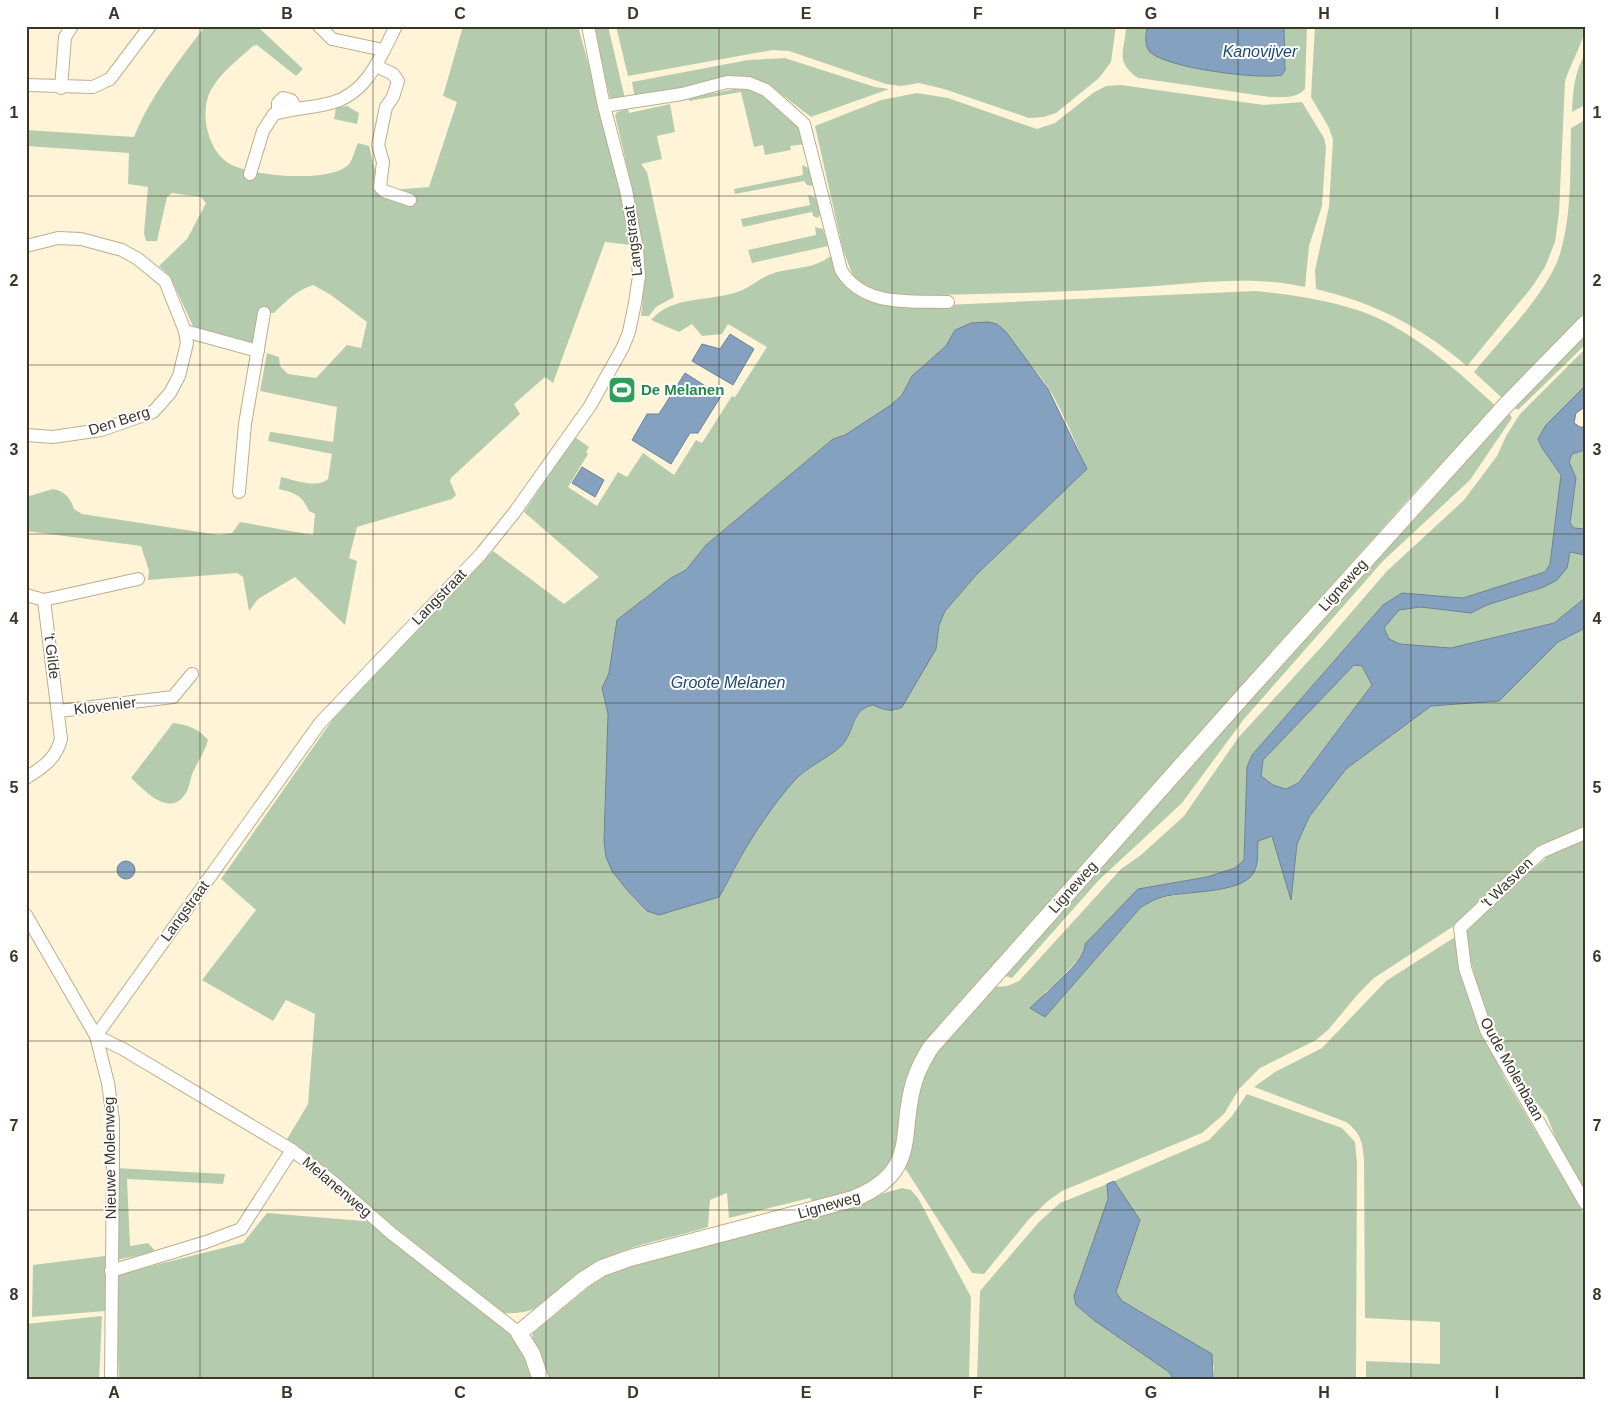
<svg xmlns="http://www.w3.org/2000/svg" width="1611" height="1406" viewBox="0 0 1611 1406" font-family="Arial,sans-serif">
  <rect width="100%" height="100%" fill="#fff4d8"/>
  <g fill="#b4ccad" fill-rule="evenodd">
    <path d="M 205,26 L 257,26 L 303,69 L 296,76 L 257,45 L 253,46 C 239,59 220,73 211,90 C 199,111 207,149 228,163 C 248,176 332,184 349,164 C 353,159 355,149 358,143 L 369,146 L 380,191 L 429,187 L 457,102 L 443,96 L 463,26 L 578,26 L 609,139 L 631,245 L 605,242 L 553,383 L 545,377 L 514,404 L 520,414 L 451,478 L 450,481 L 456,495 L 452,499 L 357,527 L 349,558 L 357,561 L 345,625 L 295,577 L 258,599 L 249,611 L 243,577 L 237,573 L 148,580 L 149,571 L 141,546 L 26,531 L 26,497 L 53,489 C 65,491 71,499 74,509 L 82,514 L 219,535 L 232,533 L 240,522 L 313,535 L 315,514 L 309,511 C 302,495 295,493 279,489 L 281,477 C 294,480 317,489 328,479 L 332,454 L 268,441 L 270,432 L 272,432 L 333,442 L 337,407 L 260,391 L 267,353 L 279,357 L 280,366 L 288,374 L 316,378 L 347,345 L 361,348 L 367,322 L 331,295 L 313,285 C 297,290 286,301 274,313 L 262,312 L 252,346 L 197,335 L 170,276 L 159,266 L 187,239 L 206,203 L 201,197 L 172,193 L 167,197 L 157,241 L 146,241 L 144,233 L 148,187 L 128,184 L 129,153 L 26,146 L 26,130 L 134,137 C 150,96 179,61 205,26 Z"/>
    <polygon points="590,26 608,26 626,103 612,104"/>
    <polygon points="616,26 1116,26 1111,62 1099,78 1056,113 1044,117 1029,118 944,89 919,83 901,86 886,84 789,51 773,50 628,76"/>
    <path d="M 1126,26 L 1147,26 L 1146,39 L 1285,69 L 1284,26 L 1307,26 L 1305,89 C 1296,99 1282,97 1270,97 L 1138,78 C 1114,61 1125,52 1126,26 Z"/>
    <path d="M 1315,26 L 1585,26 C 1585,40 1570,64 1565,82 L 1559,213 L 1555,242 L 1545,267 L 1532,287 L 1467,366 C 1419,326 1378,304 1316,289 L 1315,270 L 1329,207 L 1333,140 L 1329,128 L 1311,97 Z"/>
    <path d="M 1585,54 L 1585,105 L 1572,112 C 1573,91 1574,73 1585,54 Z"/>
    <polygon points="785,58 875,87 889,89 811,117 777,91 746,79 635,100 632,82 748,60"/>
    <path d="M 1121,85 L 1264,105 L 1302,102 L 1324,138 L 1326,147 L 1322,206 L 1309,246 L 1305,287 C 1249,275 1199,283 1143,287 C 1062,293 980,294 899,296 L 871,290 L 857,281 L 851,271 L 843,250 L 815,126 L 881,100 L 917,93 L 948,98 L 1037,129 L 1055,123 L 1093,93 L 1106,86 Z"/>
    <path d="M 750,88 C 774,98 798,119 806,144 L 790,146 L 791,150 L 765,155 L 763,145 L 754,147 L 741,92 L 689,101 L 689,98 L 735,89 Z"/>
    <path d="M 670,104 L 675,132 L 657,136 L 662,159 L 641,164 L 647,172 L 674,297 L 656,307 L 649,316 L 641,316 C 650,249 630,180 615,115 L 617,112 L 628,109 L 629,113 Z"/>
    <polygon points="347,106 359,113 357,124 334,119 336,108"/>
    <path d="M 1585,120 L 1585,315 L 1503,399 L 1474,372 C 1500,340 1551,290 1561,250 C 1572,211 1570,168 1571,128 Z"/>
    <polygon points="802,165 809,168 813,184 811,186 807,185 804,181 735,194 734,189 803,175"/>
    <polygon points="808,195 818,199 821,213 818,218 813,216 812,212 743,227 741,219 810,205"/>
    <polygon points="815,227 823,229 828,246 752,263 748,250 816,235"/>
    <path d="M 833,255 C 851,293 855,302 899,307 L 1255,291 C 1296,295 1351,303 1388,323 C 1429,345 1463,376 1497,407 L 1420,486 L 940,1024 C 928,1039 915,1054 909,1073 C 896,1112 906,1157 870,1186 C 859,1195 830,1201 816,1206 L 810,1198 L 729,1218 L 727,1193 L 710,1200 L 708,1227 C 666,1240 622,1245 585,1270 C 553,1291 546,1316 503,1313 L 286,1141 L 308,1104 L 315,1014 L 286,1000 L 273,1021 L 202,980 L 256,910 L 221,879 L 333,719 L 493,551 L 564,604 L 599,577 L 524,512 L 575,437 L 589,447 L 586,452 L 588,454 L 568,487 L 597,506 L 618,472 L 627,477 L 643,453 L 674,475 L 696,440 L 702,443 L 732,396 L 735,397 L 767,347 L 728,324 L 722,334 L 702,336 L 692,324 L 679,332 L 651,320 C 673,295 708,302 737,292 C 750,288 758,279 771,274 C 785,269 801,269 816,264 C 822,262 827,258 833,255 ZM 971,323 C 990,336 1012,348 1029,364 C 1055,388 1072,436 1087,469 L 977,574 L 945,611 L 939,625 L 936,649 L 896,711 L 885,710 L 874,705 C 852,710 855,731 842,744 C 829,758 810,765 796,779 C 765,809 743,852 724,890 L 659,915 L 602,688 L 609,673 L 615,639 L 644,598 L 686,570 L 706,545 L 833,439 L 845,435 L 891,405 L 902,395 L 912,376 L 946,346 L 955,330 Z"/>
    <polygon points="1585,333 1585,345 1518,410 1513,407"/>
    <polygon points="1585,349 1585,386 1546,425 1542,448 1561,475 1550,564 1545,572 1463,598 1432,595 1383,605 1252,755 1247,767 1244,860 1235,868 1207,877 1138,889 1054,987 1045,992 1045,1017 1141,907 1159,898 1231,886 1257,841 1272,836 1291,899 1297,844 1309,817 1346,769 1431,706 1499,701 1558,642 1585,628 1585,828 1532,851 1460,922 1374,978 1358,994 1328,1030 1316,1040 1260,1068 1239,1089 1224,1114 1202,1133 1062,1191 1048,1201 1029,1219 984,1274 972,1273 903,1165 917,1091 925,1065 994,987 1007,986 1019,981 1121,869 1141,855 1184,816 1238,738 1324,644 1387,571 1464,500 1497,456 1506,436 1520,414"/>
    <polygon points="1508,411 1512,418 1470,480 1383,561 1244,719 1182,803 1099,880 1012,978 1002,975"/>
    <polygon points="1585,450 1585,529 1574,528 1570,523 1576,478 1569,462 1571,454"/>
    <polygon points="1570,552 1585,555 1585,598 1554,623 1451,648 1400,644 1389,639 1384,628 1399,610 1421,607 1471,613 1487,605 1544,587"/>
    <polygon points="1354,665 1362,666 1372,685 1297,783 1286,789 1273,785 1261,776 1263,760"/>
    <path d="M 173,723 C 188,725 198,728 208,740 C 205,752 198,761 193,772 C 189,781 190,790 183,797 C 167,816 143,789 131,778 Z"/>
    <polygon points="1585,837 1585,1191 1558,1144 1547,1116 1532,1097 1484,1011 1465,939 1467,928 1470,922 1545,859 1549,852"/>
    <path d="M 1455,937 L 1479,1024 L 1504,1077 L 1585,1216 L 1585,1380 L 1366,1380 L 1366,1361 L 1440,1364 L 1440,1322 L 1365,1318 L 1364,1161 C 1363,1143 1361,1133 1346,1122 L 1254,1087 L 1275,1072 L 1322,1048 L 1386,981 Z"/>
    <polygon points="1247,1094 1342,1128 1355,1142 1357,1163 1356,1380 1213,1380 1214,1365 1122,1301 1116,1292 1140,1220 1114,1181 1209,1140 1232,1116"/>
    <polygon points="115,1168 225,1174 223,1184 127,1179 130,1246 148,1243 156,1252 116,1260"/>
    <polygon points="1107,1184 1108,1199 1074,1296 1076,1305 1095,1321 1169,1372 1174,1380 977,1380 980,1291 1038,1223 1060,1203"/>
    <polygon points="902,1188 911,1190 918,1198 971,1297 969,1380 545,1380 532,1341 533,1333 606,1273"/>
    <polygon points="267,1213 375,1222 520,1342 536,1380 119,1380 115,1275 243,1243"/>
    <polygon points="105,1256 105,1311 32,1317 33,1265"/>
    <polygon points="102,1316 99,1380 26,1380 26,1324"/>
  </g>
  <g fill="#84a2c0" stroke="#6e8192" fill-rule="evenodd">
    <path d="M 1147,26 L 1284,26 L 1285,70 L 1282,75 C 1260,80 1166,68 1150,52 C 1144,46 1146,34 1147,26 Z"/>
    <path d="M 988,322 L 997,324 L 1006,332 L 1048,389 L 1087,469 L 977,574 L 945,611 L 939,625 L 936,649 L 902,707 C 892,713 884,710 873,705 C 851,710 855,731 842,745 C 828,759 807,766 793,782 C 773,805 754,833 739,860 C 732,872 727,885 719,897 L 659,915 L 647,911 L 628,891 L 612,871 L 606,857 L 604,842 L 608,714 L 602,688 L 609,673 L 617,620 L 671,578 L 686,570 L 706,545 L 833,439 L 845,435 L 891,405 L 902,395 L 912,376 L 946,346 L 955,330 L 971,323 Z"/>
    <polygon points="730,334 754,349 733,385 692,361 702,344 720,349"/>
    <polygon points="685,373 721,396 698,433 690,433 671,464 632,440 647,414 659,414"/>
    <path d="M 1585,386 L 1585,407 L 1576,413 L 1574,423 L 1580,427 L 1585,427 L 1585,450 L 1572,454 L 1569,462 L 1576,478 L 1570,523 L 1574,528 L 1585,529 L 1585,555 L 1570,552 L 1567,568 L 1557,580 L 1544,587 L 1487,605 L 1471,613 L 1421,607 L 1399,610 L 1384,628 L 1389,639 L 1400,644 L 1451,648 L 1554,623 L 1585,598 L 1585,628 L 1558,642 L 1499,701 L 1431,706 L 1346,769 L 1309,817 L 1297,844 L 1291,900 L 1272,836 L 1258,841 C 1257,851 1259,863 1254,872 C 1243,895 1181,890 1159,898 C 1153,900 1147,904 1141,907 L 1045,1017 L 1030,1008 C 1041,997 1088,959 1085,944 L 1138,889 L 1207,877 L 1235,868 L 1244,860 L 1247,767 L 1252,755 L 1383,605 L 1402,593 L 1463,598 L 1545,572 L 1550,564 L 1561,475 L 1542,448 L 1538,439 L 1546,425 ZM 1354,665 L 1362,666 L 1372,685 L 1298,783 L 1286,789 L 1273,785 L 1261,776 L 1263,760 Z"/>
    <polygon points="582,467 604,480 595,497 572,483"/>
    <circle cx="126" cy="870" r="9"/>
    <polygon points="1114,1181 1140,1220 1116,1292 1122,1301 1212,1354 1213,1380 1174,1380 1169,1372 1095,1321 1076,1305 1074,1296 1108,1199 1107,1184"/>
  </g>
  <g fill="none" stroke-linecap="round" stroke-linejoin="round">
    <defs>
      <g id="minor">
        <polyline points="319,26 332,39 383,50"/>
        <polyline points="376,66 393,74 398,81 393,97 386,107 378,145 383,162 380,187 384,191 410,200"/>
        <polyline points="26,85 93,87 110,79 150,26"/>
        <polyline points="61,88 65,37 72,26"/>
        <path d="M 604,106 L 682,94 L 727,82 L 749,83 L 766,90 L 804,124 L 841,270 C 863,307 910,301 948,302"/>
        <polyline points="278,112 278,103 283,98 291,100 296,108"/>
        <path d="M 250,174 L 263,131 L 274,114 C 293,108 312,108 331,103 C 368,93 380,57 396,26"/>
        <polyline points="26,246 58,238 81,239 122,250 138,259 165,281 185,331 187,343 179,376 170,393 153,412 101,430 53,437 26,435"/>
        <polyline points="185,331 258,351"/>
        <polyline points="239,492 245,424 264,313"/>
        <polyline points="26,595 44,600"/>
        <polyline points="59,711 173,697 192,674"/>
        <path d="M 26,778 C 43,767 56,759 61,739 L 44,600 L 138,579"/>
        <polyline points="1585,833 1541,852 1460,928 1465,968 1486,1030 1585,1203"/>
        <polyline points="26,915 96,1036 108,1083 113,1120 113,1159 111,1380"/>
        <polyline points="96,1036 320,723 481,554 514,513 590,406 623,347 629,332 635,303 639,276 637,249 626,190 604,106 588,26"/>
        <polyline points="96,1036 123,1049 292,1150 333,1182 391,1233 519,1333"/>
        <polyline points="111,1271 206,1242 241,1229 292,1150"/>
      </g>
      <path id="tertiary" d="M 541,1380 L 532,1354 L 519,1333 L 583,1280 L 602,1268 L 630,1258 L 853,1199 C 921,1171 898,1135 914,1082 C 918,1069 924,1058 931,1047 L 1245,694 L 1505,406 L 1585,324"/>
    </defs>
    <use href="#minor" stroke="#bbae8c" stroke-width="14"/>
    <use href="#tertiary" stroke="#bbae8c" stroke-width="18"/>
    <use href="#minor" stroke="#fff" stroke-width="12"/>
    <use href="#tertiary" stroke="#fff" stroke-width="16"/>
  </g>
  <path fill="none" stroke="#3a3527" stroke-width="1" stroke-opacity="0.55" d="M 200,26 L 200,1380M 373,26 L 373,1380M 546,26 L 546,1380M 719,26 L 719,1380M 892,26 L 892,1380M 1065,26 L 1065,1380M 1238,26 L 1238,1380M 1411,26 L 1411,1380M 26,196 L 1585,196M 26,365 L 1585,365M 26,534 L 1585,534M 26,703 L 1585,703M 26,872 L 1585,872M 26,1041 L 1585,1041M 26,1210 L 1585,1210"/>
  <defs>
    <symbol id="stadium-square" viewBox="-11 -11 22 22"><rect x="-9" y="-9" width="18" height="18" rx="4" fill="#2e9e5b" stroke="#fff"/><path d="M0-5a6.5 5 0 1 0 0 10a6.5 5 0 1 0 0-10ZM-3.5-1.8h7v3.6h-7Z" fill="#fff"/></symbol>
  </defs>
  <g fill-rule="evenodd">
    <use href="#stadium-square" x="606" y="374" width="32" height="32"/>
  </g>
  <g text-anchor="middle" stroke-width="4" stroke-linejoin="round" paint-order="stroke">
    <g font-size="15" fill="#3a3527" stroke="#fff">
      <text transform="translate(633 241) rotate(-97)" y="5">Langstraat</text>
      <text transform="translate(119 421) rotate(-18)" y="5">Den Berg</text>
      <text transform="translate(1343 585) rotate(-48)" y="5">Ligneweg</text>
      <text transform="translate(439 597) rotate(-46)" y="5">Langstraat</text>
      <text transform="translate(52 656) rotate(83)" y="5">'t Gilde</text>
      <text transform="translate(105 706) rotate(-7)" y="5">Klovenier</text>
      <text transform="translate(1507 883) rotate(-44)" y="5">'t Wasven</text>
      <text transform="translate(1073 887) rotate(-48)" y="5">Ligneweg</text>
      <text transform="translate(185 911) rotate(-54)" y="5">Langstraat</text>
      <text transform="translate(1512 1069) rotate(61)" y="5">Oude Molenbaan</text>
      <text transform="translate(110 1158) rotate(-91)" y="5">Nieuwe Molenweg</text>
      <text transform="translate(337 1187) rotate(40)" y="5">Melanenweg</text>
      <text transform="translate(829 1205) rotate(-16)" y="5">Ligneweg</text>
    </g>
    <g font-size="15" font-weight="bold" fill="#27864d" stroke="#fff" text-anchor="start">
      <text x="641" y="395">De Melanen</text>
    </g>
    <g font-size="16" font-style="italic" fill="#1b4972" stroke="#fff">
      <text x="1260" y="57">Kanovijver</text>
      <text x="728" y="688">Groote Melanen</text>
    </g>
  </g>
  <rect width="1611" height="1406" fill="none" stroke="#ffffff" stroke-width="55"/>
  <rect x="28" y="28" width="1556" height="1350" fill="none" stroke="#3a3527" stroke-width="2"/>
  <g font-size="16" text-anchor="middle" font-weight="bold" fill="#3a3527">
    <text x="114" y="19">A</text>
    <text x="287" y="19">B</text>
    <text x="460" y="19">C</text>
    <text x="633" y="19">D</text>
    <text x="806" y="19">E</text>
    <text x="978" y="19">F</text>
    <text x="1151" y="19">G</text>
    <text x="1324" y="19">H</text>
    <text x="1497" y="19">I</text>
    <text x="14" y="118">1</text>
    <text x="1597" y="118">1</text>
    <text x="14" y="286">2</text>
    <text x="1597" y="286">2</text>
    <text x="14" y="455">3</text>
    <text x="1597" y="455">3</text>
    <text x="14" y="624">4</text>
    <text x="1597" y="624">4</text>
    <text x="14" y="793">5</text>
    <text x="1597" y="793">5</text>
    <text x="14" y="962">6</text>
    <text x="1597" y="962">6</text>
    <text x="14" y="1131">7</text>
    <text x="1597" y="1131">7</text>
    <text x="14" y="1300">8</text>
    <text x="1597" y="1300">8</text>
    <text x="114" y="1398">A</text>
    <text x="287" y="1398">B</text>
    <text x="460" y="1398">C</text>
    <text x="633" y="1398">D</text>
    <text x="806" y="1398">E</text>
    <text x="978" y="1398">F</text>
    <text x="1151" y="1398">G</text>
    <text x="1324" y="1398">H</text>
    <text x="1497" y="1398">I</text>
  </g>
</svg>
